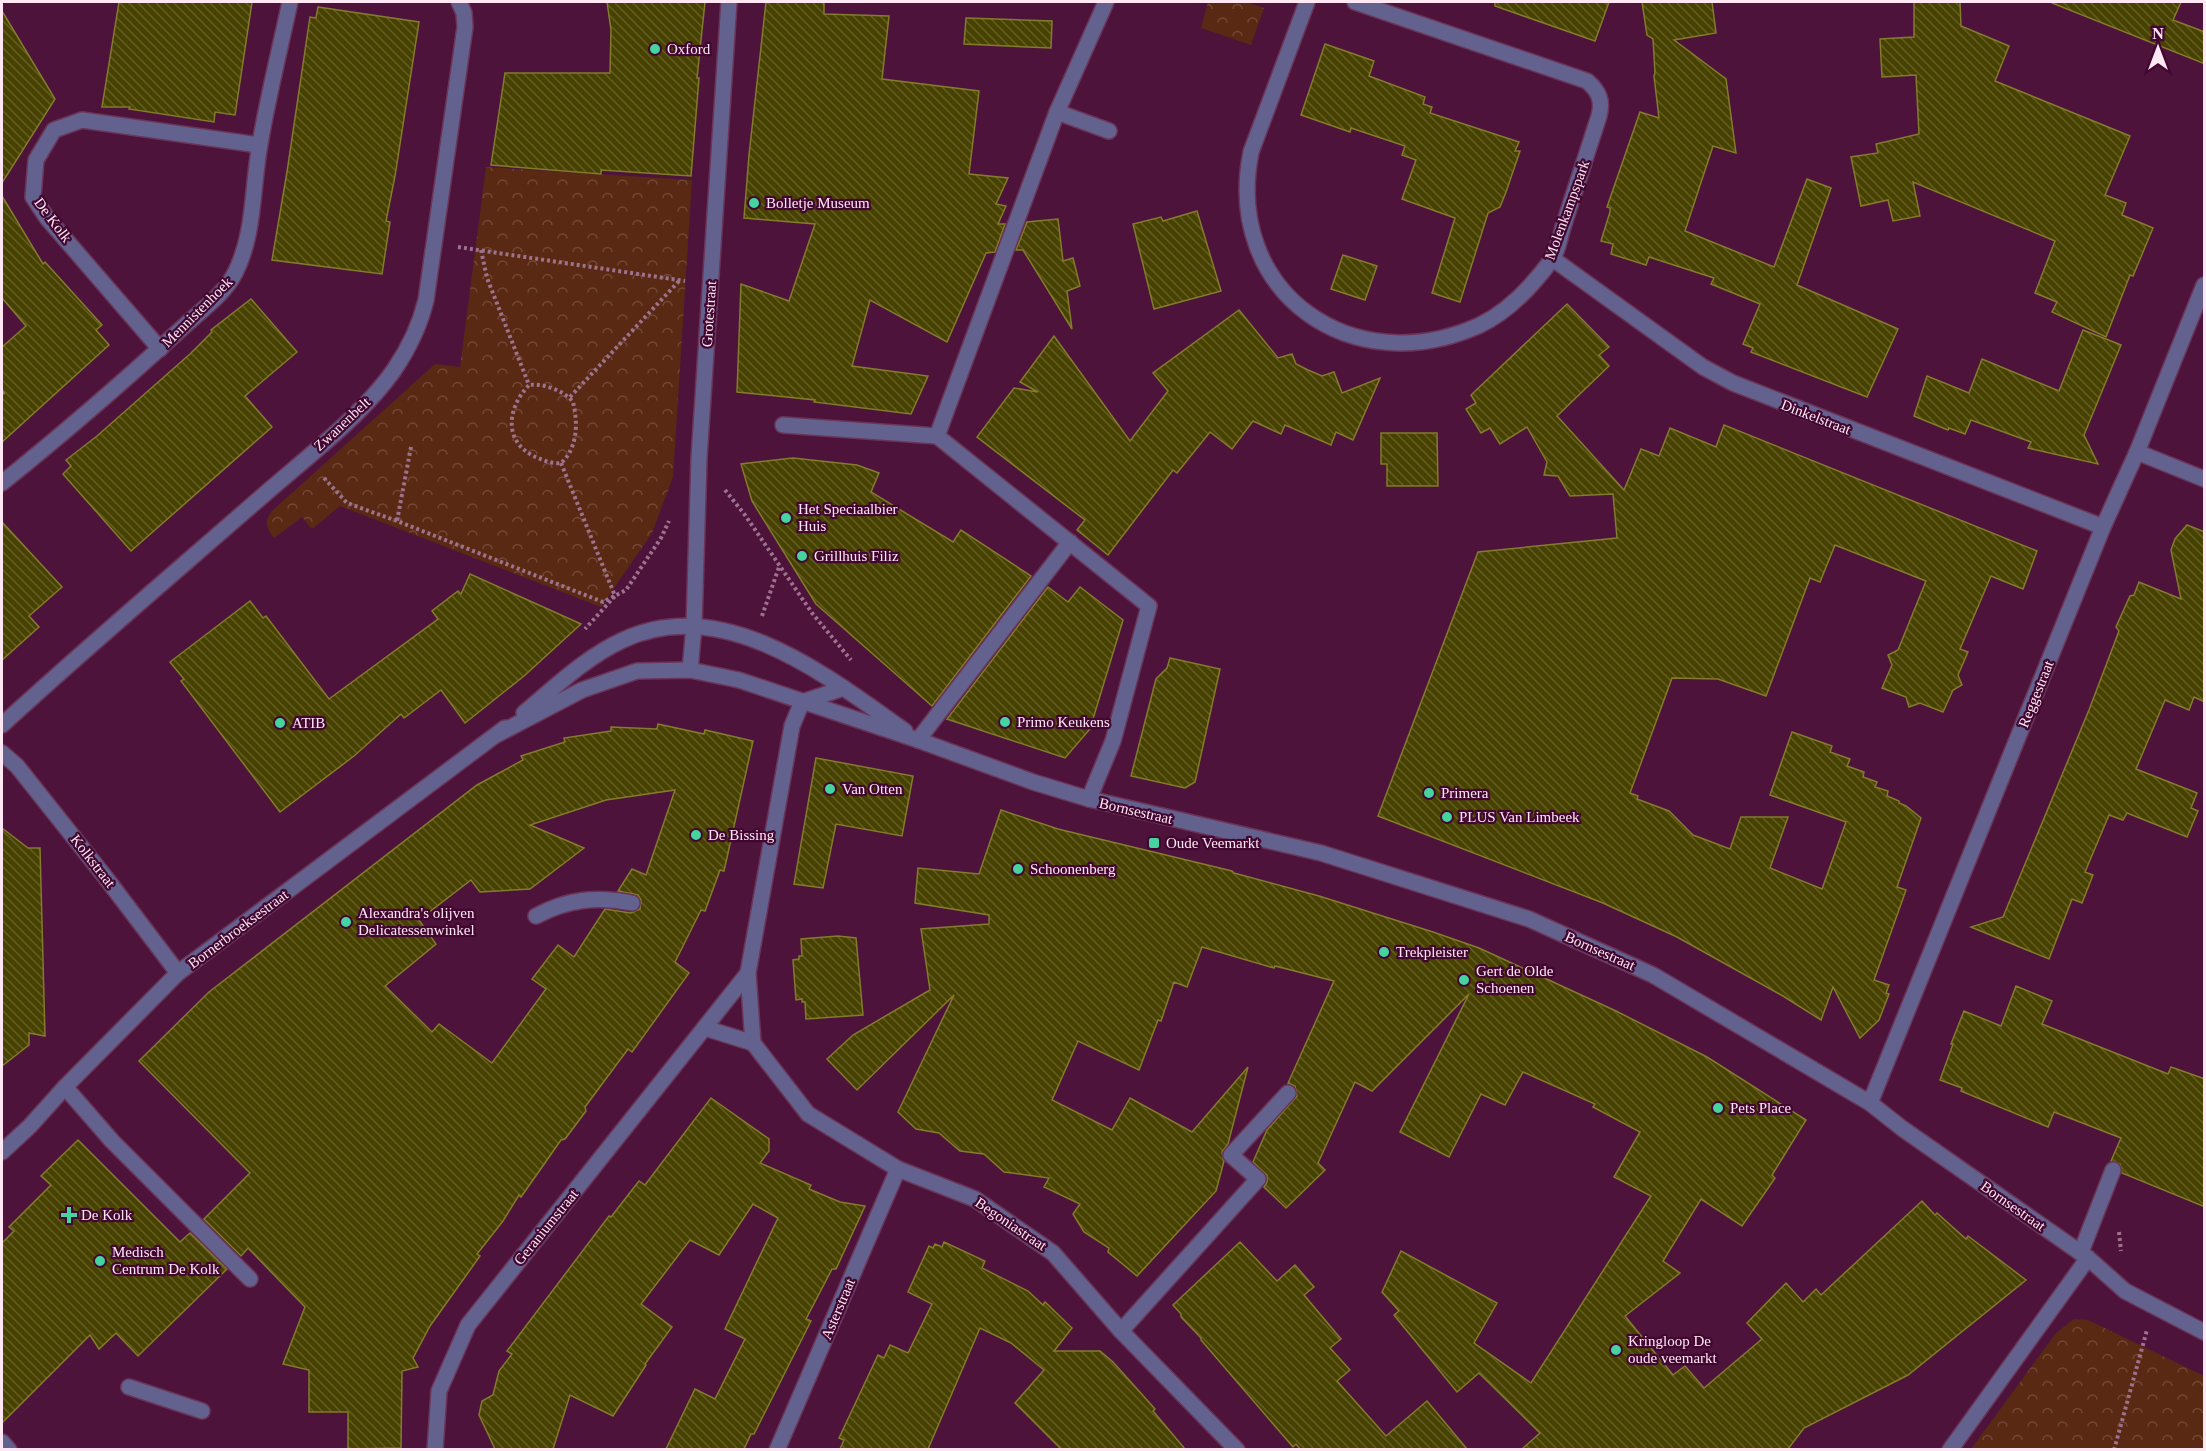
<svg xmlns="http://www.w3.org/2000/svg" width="2206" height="1451" viewBox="0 0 2206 1451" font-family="'Times New Roman',serif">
  <defs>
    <pattern id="park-crowns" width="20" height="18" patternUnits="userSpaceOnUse" patternTransform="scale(1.5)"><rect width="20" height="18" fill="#592913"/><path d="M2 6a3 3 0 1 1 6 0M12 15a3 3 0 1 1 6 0" fill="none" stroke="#724836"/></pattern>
    <pattern id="building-back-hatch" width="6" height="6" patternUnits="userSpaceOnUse" patternTransform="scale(1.5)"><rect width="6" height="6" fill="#484200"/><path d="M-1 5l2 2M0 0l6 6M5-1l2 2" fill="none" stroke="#635d26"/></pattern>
  </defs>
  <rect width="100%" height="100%" fill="#4e133a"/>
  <g fill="url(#park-crowns)">
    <polygon points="1208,2 1246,2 1264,8 1251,45 1201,28"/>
    <path d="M 486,167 L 692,180 L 673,477 L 652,533 L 601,607 L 340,506 L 312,529 L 302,517 L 274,538 C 267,528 263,522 272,511 L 435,364 L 460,367 Z"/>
    <polygon points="2074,1319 2088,1320 2204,1376 2204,1449 1971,1449 2056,1333"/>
  </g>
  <g fill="url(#building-back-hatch)" stroke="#837c2d" stroke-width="1.5" fill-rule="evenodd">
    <polygon points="119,2 252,2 235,115 215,112 214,122 129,109 130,107 102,107"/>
    <polygon points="607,2 705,2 697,78 699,78 691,176 601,170 601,174 491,165 505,73 610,73 611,30"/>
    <polygon points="766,2 824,2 824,14 889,16 882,79 979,91 969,174 1008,178 996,204 1006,206 998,224 1005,224 995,252 986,253 947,342 870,300 852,366 928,376 911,414 814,402 815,400 737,392 741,284 789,301 815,224 744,218 749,155"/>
    <polygon points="1495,2 1609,2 1595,41 1495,6"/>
    <polygon points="1642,2 1712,2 1716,33 1674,40 1726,79 1736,153 1713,146 1685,231 1774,267 1807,179 1831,188 1797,285 1898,329 1867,397 1751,352 1753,348 1743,344 1760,304 1711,284 1714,278 1649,257 1646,265 1611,254 1613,244 1601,241 1610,212 1610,208 1607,207 1640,112 1659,118 1654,76 1655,73 1653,39 1647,35"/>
    <polygon points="1914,2 1960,2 1961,26 2009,46 1995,81 2130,136 2105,195 2126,203 2122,215 2153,228 2133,276 2130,275 2106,337 2052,312 2057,302 2035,293 2055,241 1913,182 1920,216 1893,221 1888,200 1861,206 1851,157 1878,153 1876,144 1919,134 1916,75 1882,77 1880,39 1914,37"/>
    <polygon points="2052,2 2181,2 2173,20 2205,32 2205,64 2052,3"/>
    <polygon points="318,7 419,22 395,176 386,221 390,222 382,274 272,260 287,172 310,17 316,18"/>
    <polygon points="2,11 55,99 2,183"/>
    <polygon points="966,18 1052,21 1051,48 964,44"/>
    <polygon points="1325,44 1374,61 1369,76 1425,97 1423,104 1432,107 1430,113 1519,142 1515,151 1520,151 1506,192 1500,207 1488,213 1460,302 1432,293 1455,218 1402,199 1416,160 1402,155 1405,146 1351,128 1350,132 1301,115"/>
    <polygon points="2,196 43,264 45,262 102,325 96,330 109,345 2,442 2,347 26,326 2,298"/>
    <polygon points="1197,211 1221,291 1154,309 1133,224 1161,217 1163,221"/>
    <polygon points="1058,219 1063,261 1073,258 1080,286 1067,291 1072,329 1023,250 1016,250 1027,222"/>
    <polygon points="1343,255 1377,266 1365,300 1331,289"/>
    <polygon points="251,299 297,352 245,396 272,427 131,551 63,474 71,466 66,460 97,436 190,354 212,332 211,330"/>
    <polygon points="1567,304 1609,347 1599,355 1609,366 1557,416 1624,490 1641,449 1659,456 1670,428 1716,447 1724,425 2037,551 2023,589 1991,576 1960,649 1968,652 1958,675 1962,685 1953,690 1943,712 1920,703 1909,707 1906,697 1882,688 1892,665 1888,655 1898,650 1926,581 1835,545 1820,582 1810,578 1766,696 1718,679 1672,678 1630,793 1638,796 1637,799 1669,811 1693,835 1730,849 1741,817 1788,817 1770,868 1822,889 1846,822 1770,795 1792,732 1832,746 1830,752 1850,759 1847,766 1864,772 1863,777 1877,782 1875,787 1888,791 1887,796 1899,801 1899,803 1906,806 1921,818 1897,887 1906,890 1874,980 1889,985 1886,993 1889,994 1879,1020 1860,1038 1833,987 1821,1020 1783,996 1677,937 1603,903 1378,816 1478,552 1617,538 1613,494 1570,496 1558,476 1544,475 1547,462 1527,427 1500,444 1490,428 1481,433 1466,409 1476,403 1471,395"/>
    <polygon points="1239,310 1278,358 1292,354 1296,364 1308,370 1322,376 1334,372 1342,393 1380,378 1353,440 1336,432 1331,445 1285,425 1281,434 1253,421 1232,449 1210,432 1177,473 1173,470 1108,555 1077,530 1085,520 977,437 1014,388 1038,392 1020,382 1054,336 1130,441 1168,391 1153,373"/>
    <polygon points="2083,330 2121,345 2084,435 2098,464 2028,448 2031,442 1971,420 1965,434 1949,428 1948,430 1914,416 1927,376 1969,393 1982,359 2059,391"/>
    <polygon points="1381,433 1437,433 1438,486 1387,486 1387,464 1381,464"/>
    <polygon points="793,458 857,465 879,473 871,492 953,542 961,530 1031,576 932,706 816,604 752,501 741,464"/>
    <polygon points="2,522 62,587 29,616 39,627 2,660"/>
    <polygon points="2187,525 2205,532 2205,702 2194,697 2189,710 2165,700 2136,769 2197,793 2191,808 2198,811 2187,837 2127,813 2123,820 2109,815 2085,872 2093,875 2082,903 2072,899 2049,959 1971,927 2003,917 2089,710 2119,631 2116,627 2130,596 2134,595 2139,582 2181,599 2171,550 2175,539"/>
    <polygon points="470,574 581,624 524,676 465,723 441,690 404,718 401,714 354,756 280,812 181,681 184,679 170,662 250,601 263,618 266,616 329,699 438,619 432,611 458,591 461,594"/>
    <polygon points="1048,587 1068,602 1080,587 1123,620 1090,729 1065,758 947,719"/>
    <polygon points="1170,658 1220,669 1195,782 1185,788 1131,776 1156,679 1167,668"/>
    <path d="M 658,724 L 704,734 L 705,730 L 753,741 L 724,871 L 720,870 L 705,911 L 701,910 L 675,962 L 689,973 L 632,1052 L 628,1049 L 585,1107 L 586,1111 L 565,1139 L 561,1140 L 521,1197 L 519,1195 L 503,1221 L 477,1254 L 480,1256 L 430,1326 L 413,1358 L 418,1367 L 402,1371 L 401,1448 L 348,1449 L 348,1412 L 309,1412 L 309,1370 L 283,1364 L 305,1307 L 248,1248 L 241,1256 L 204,1219 L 250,1173 L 139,1061 L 209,992 L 477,785 L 523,760 L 521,756 L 565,742 L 564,738 L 611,731 L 611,727 L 657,729 ZM 675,790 L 646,875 L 632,869 L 618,891 L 638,895 L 641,900 L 640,909 L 631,913 L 605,909 L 574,957 L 558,945 L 532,979 L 546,989 L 492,1063 L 439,1024 L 432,1032 L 385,986 L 436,944 L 419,920 L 471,880 L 480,892 L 530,889 L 584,848 L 530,825 L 606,800 Z"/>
    <polygon points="816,758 913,776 902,836 836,824 823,888 794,884"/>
    <polygon points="1001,810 1058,829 1232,871 1234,873 1319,896 1433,932 1479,948 1616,1011 1707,1057 1806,1120 1772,1175 1775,1178 1742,1226 1701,1199 1663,1261 1680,1273 1625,1316 1673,1375 1685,1366 1704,1388 1762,1339 1747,1323 1786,1283 1803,1302 1816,1289 1821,1295 1922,1201 1935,1215 1937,1213 1966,1239 1968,1236 2026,1280 1908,1375 1804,1428 1788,1449 1522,1449 1540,1433 1479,1373 1457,1392 1394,1315 1399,1311 1382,1292 1401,1251 1497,1303 1474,1343 1531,1383 1651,1196 1614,1177 1640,1132 1593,1107 1595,1104 1523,1072 1505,1105 1481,1094 1449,1157 1400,1132 1469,994 1372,1091 1355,1082 1318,1163 1325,1170 1286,1208 1264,1187 1267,1182 1267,1175 1253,1162 1267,1130 1297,1096 1295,1086 1288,1083 1334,981 1275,966 1274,968 1202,947 1187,987 1174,982 1161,1021 1158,1020 1139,1070 1078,1041 1052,1100 1112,1130 1130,1098 1192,1132 1248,1067 1228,1144 1222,1152 1224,1161 1216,1191 1137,1276 1108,1252 1109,1248 1084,1232 1073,1214 1080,1204 1044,1187 1049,1178 1004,1172 984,1154 960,1151 939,1133 916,1129 898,1112 954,995 857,1090 827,1059 853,1035 930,990 921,929 989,924 989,915 915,903 918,868 979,874"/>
    <polygon points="2,828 28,848 40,848 45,1036 29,1033 29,1045 2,1066"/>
    <polygon points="838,936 856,938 863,1015 806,1019 805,1002 802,1002 802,999 796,1000 793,960 799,959 799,956 802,956 801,939"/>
    <polygon points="2016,986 2052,1001 2042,1024 2168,1074 2171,1067 2205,1079 2205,1207 2122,1173 2120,1164 2111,1161 2121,1138 2054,1112 2048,1127 1961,1091 1962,1088 1940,1080 1953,1044 1951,1044 1964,1011 2001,1026"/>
    <polygon points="711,1098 769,1139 769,1151 760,1163 811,1185 809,1189 840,1202 865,1206 836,1269 832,1269 806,1319 811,1321 754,1434 751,1434 744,1449 666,1449 695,1389 715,1399 745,1339 725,1329 778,1218 753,1204 719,1255 690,1240 641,1304 672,1327 645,1364 646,1365 613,1416 570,1395 553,1449 495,1449 479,1415 482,1401 493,1395 499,1371 512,1354 507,1351 609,1216 611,1217 639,1181 645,1185"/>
    <polygon points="78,1140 180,1242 190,1233 227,1269 138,1356 116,1333 99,1349 90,1335 2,1423 2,1243 14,1231 9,1227 51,1185 41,1176"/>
    <polygon points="944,1242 985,1261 982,1268 1028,1291 1043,1305 1045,1302 1072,1328 1054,1351 1100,1351 1113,1362 1155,1409 1153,1411 1185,1449 1061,1449 1015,1403 1044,1370 1011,1343 980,1328 928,1449 840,1449 844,1440 839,1438 878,1355 884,1358 890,1345 908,1353 932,1304 908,1292 929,1246 933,1248 935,1244 942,1247"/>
    <polygon points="1240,1242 1277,1281 1295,1265 1314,1287 1304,1295 1341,1339 1330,1348 1350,1370 1337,1381 1386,1436 1427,1401 1467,1449 1300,1449 1296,1444 1293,1447 1201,1340 1201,1338 1181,1317 1181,1314 1173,1305"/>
  </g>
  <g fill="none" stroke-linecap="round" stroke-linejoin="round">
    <defs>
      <g id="service">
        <polyline points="1057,112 1109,131"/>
        <polyline points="783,425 937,436"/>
        <polyline points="918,740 1070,542"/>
        <polyline points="1089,799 1113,741 1149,606 937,436 1057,112 1106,2"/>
        <path d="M 536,916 C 568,899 596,896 632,903"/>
        <polyline points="65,1087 112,1141 250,1279"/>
        <polyline points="2081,1252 2113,1170"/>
        <polyline points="1121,1331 1258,1179 1231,1155 1288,1093"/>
        <polyline points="129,1387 202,1411"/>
        <polyline points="2,1442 9,1450"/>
      </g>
      <g id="minor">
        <path d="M 1307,2 L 1251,152 C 1223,293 1353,383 1480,325 C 1507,312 1532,286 1550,262 C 1558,252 1560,236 1564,224 C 1576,188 1587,152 1599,116 C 1603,101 1599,91 1587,81 L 1355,2"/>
        <polyline points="1553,259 1703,367 1733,383 2103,527"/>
        <polyline points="160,349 47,218 33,197 36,160 54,130 82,120 259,145"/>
        <polyline points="2137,452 2204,479"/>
        <path d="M 2,483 C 63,434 123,382 181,329 C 199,312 224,295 235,273 C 255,234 252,187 260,144 C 268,96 280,49 290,2"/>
        <polyline points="694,626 699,458 729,2"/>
        <path d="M 2,725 C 86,648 173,574 259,499 C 302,461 362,416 394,370 C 409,348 420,325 426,300 L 465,27 L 464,13 L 459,2"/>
        <polyline points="2,753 17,766 106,878 178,973"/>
        <polyline points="748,973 753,1043 808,1114 898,1169 975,1199 1053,1253 1121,1331 1237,1450"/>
        <polyline points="705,1028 753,1043"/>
        <polyline points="1870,1103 2103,527 2137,452 2204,285"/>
        <polyline points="435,1450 439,1391 468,1325 748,973 792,726 802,702 844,688"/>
        <polyline points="777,1450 898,1169"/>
        <polyline points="1950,1450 2088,1258"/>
      </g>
      <g id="tertiary">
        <polyline points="690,670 694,626"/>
        <path d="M 524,713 C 555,687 586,657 623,640 C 723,593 827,676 905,731"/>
        <polyline points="498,734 582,690 637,671 690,670 739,680 918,740 1033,782 1089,799 1321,853 1529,919 1653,975 1870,1103 1903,1129 2088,1258 2125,1291 2204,1332"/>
        <polyline points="2,1152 30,1126 65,1087 178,973 505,728"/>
      </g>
    </defs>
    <use href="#service" stroke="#6a3558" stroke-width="18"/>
    <use href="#minor" stroke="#6a3558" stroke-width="18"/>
    <use href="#tertiary" stroke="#6a3558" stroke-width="18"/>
    <g stroke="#9d728d" stroke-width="4" stroke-dasharray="3 3" stroke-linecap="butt">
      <polyline points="458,247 685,281"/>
      <path d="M 481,250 L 487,278 L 529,385 C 506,409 503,444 538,458 C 545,461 553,464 561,463 C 578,448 578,422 573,402 C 565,391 543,383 529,385"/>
      <polyline points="2,392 5,396"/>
      <polyline points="570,397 680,280"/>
      <polyline points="411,447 397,521 603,602 626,590 661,538 669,521"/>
      <polyline points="561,463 615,596 585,629"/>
      <polyline points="324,478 347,503 397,521"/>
      <polyline points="725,490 745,515 812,613 851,660"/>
      <polyline points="762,616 779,567"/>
      <polyline points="2119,1232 2121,1251"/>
      <polyline points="2114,1450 2147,1330"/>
    </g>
    <use href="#service" stroke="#63628f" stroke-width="15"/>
    <use href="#minor" stroke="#63628f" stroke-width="15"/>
    <use href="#tertiary" stroke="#63628f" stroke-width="15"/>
  </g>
  <g fill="#45d49f" stroke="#420730" stroke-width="2">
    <circle cx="655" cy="49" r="6"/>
    <circle cx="754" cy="203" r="6"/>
    <circle cx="786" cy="518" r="6"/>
    <circle cx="802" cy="556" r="6"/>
    <circle cx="1005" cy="722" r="6"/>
    <circle cx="280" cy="723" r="6"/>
    <circle cx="830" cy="789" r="6"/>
    <circle cx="1429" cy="793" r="6"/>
    <circle cx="1447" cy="817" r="6"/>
    <circle cx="696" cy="835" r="6"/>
    <rect x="1148" y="837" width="12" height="12" rx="3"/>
    <circle cx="1018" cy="869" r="6"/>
    <circle cx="346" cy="922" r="6"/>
    <circle cx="1384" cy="952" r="6"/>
    <circle cx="1464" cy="980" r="6"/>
    <circle cx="1718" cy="1108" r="6"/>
    <path d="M66 1206h6v6h6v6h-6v6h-6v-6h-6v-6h6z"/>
    <circle cx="100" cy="1261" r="6"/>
    <circle cx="1616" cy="1350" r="6"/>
  </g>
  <g text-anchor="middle" stroke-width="4.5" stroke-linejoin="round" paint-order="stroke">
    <g font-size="15" fill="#ffe8f4" stroke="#420730" text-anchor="start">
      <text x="667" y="54">Oxford</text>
      <text x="766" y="208">Bolletje Museum</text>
      <text x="798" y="514">Het Speciaalbier<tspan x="798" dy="17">Huis</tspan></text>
      <text x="814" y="561">Grillhuis Filiz</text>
      <text x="1017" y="727">Primo Keukens</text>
      <text x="292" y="728">ATIB</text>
      <text x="842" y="794">Van Otten</text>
      <text x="1441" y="798">Primera</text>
      <text x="1459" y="822">PLUS Van Limbeek</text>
      <text x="708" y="840">De Bissing</text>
      <text x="1166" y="848">Oude Veemarkt</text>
      <text x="1030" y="874">Schoonenberg</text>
      <text x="358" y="918">Alexandra's olijven<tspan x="358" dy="17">Delicatessenwinkel</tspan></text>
      <text x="1396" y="957">Trekpleister</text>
      <text x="1476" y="976">Gert de Olde<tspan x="1476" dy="17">Schoenen</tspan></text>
      <text x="1730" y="1113">Pets Place</text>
      <text x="81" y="1220">De Kolk</text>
      <text x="112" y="1257">Medisch<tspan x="112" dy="17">Centrum De Kolk</tspan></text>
      <text x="1628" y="1346">Kringloop De<tspan x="1628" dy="17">oude veemarkt</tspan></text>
    </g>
    <g font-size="15" fill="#ffe8f4" stroke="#420730">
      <text transform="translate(1567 210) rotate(-70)" y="5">Molenkampspark</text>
      <text transform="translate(53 220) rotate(53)" y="5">De Kolk</text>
      <text transform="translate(197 312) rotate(-45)" y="5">Mennistenhoek</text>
      <text transform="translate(709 314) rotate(-86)" y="5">Grotestraat</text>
      <text transform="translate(1816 417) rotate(21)" y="5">Dinkelstraat</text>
      <text transform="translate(342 424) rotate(-43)" y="5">Zwanenbelt</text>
      <text transform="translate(2036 694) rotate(-68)" y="5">Reggestraat</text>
      <text transform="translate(1136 811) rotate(13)" y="5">Bornsestraat</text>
      <text transform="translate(93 861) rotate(52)" y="5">Kolkstraat</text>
      <text transform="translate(238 929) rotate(-37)" y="5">Bornerbroeksestraat</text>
      <text transform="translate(1600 951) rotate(24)" y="5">Bornsestraat</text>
      <text transform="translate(2013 1206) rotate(35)" y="5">Bornsestraat</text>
      <text transform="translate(1011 1224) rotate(34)" y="5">Begoniastraat</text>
      <text transform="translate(546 1227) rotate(-51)" y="5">Geraniumstraat</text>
      <text transform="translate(838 1309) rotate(-67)" y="5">Asterstraat</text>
    </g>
  </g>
  <rect width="2206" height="1451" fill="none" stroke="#ffe8f4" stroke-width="6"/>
  <g transform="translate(2158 48)" stroke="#420730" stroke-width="4.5" paint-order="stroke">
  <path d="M0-4.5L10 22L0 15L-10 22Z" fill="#ffe8f4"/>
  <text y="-9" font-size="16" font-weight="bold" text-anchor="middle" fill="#ffe8f4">N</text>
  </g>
</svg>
